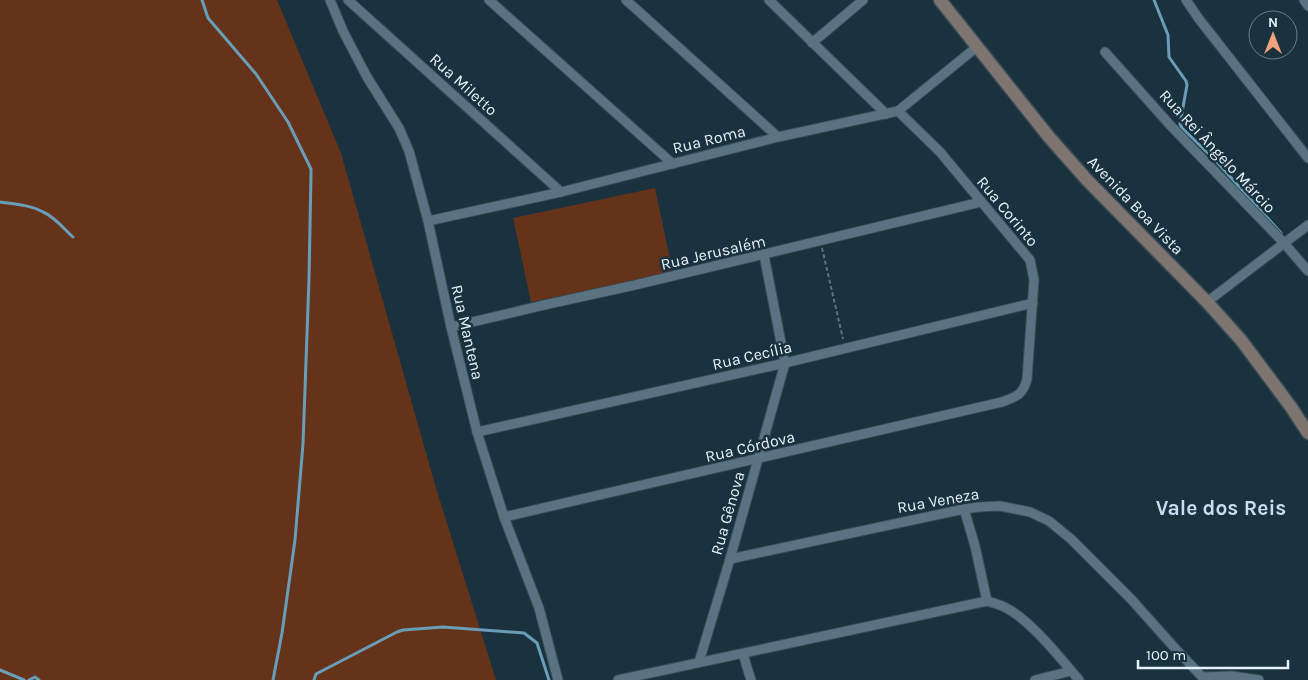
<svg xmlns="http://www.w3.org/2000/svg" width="1308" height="680" viewBox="0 0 1308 680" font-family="Karla,sans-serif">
  <rect width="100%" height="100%" fill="#1a313e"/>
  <g fill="#64331a">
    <polygon points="0,0 277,0 341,153 436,488 496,680 0,680"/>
    <polygon points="655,188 673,273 531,302 513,218"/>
  </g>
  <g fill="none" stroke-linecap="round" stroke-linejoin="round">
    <g stroke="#6a9db8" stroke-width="3">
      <polyline points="202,0 208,18 256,74 288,122 311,169 311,174 309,279 303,444 295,540 282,633 273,680"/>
      <polyline points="1154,0 1168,35 1169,57 1186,81 1187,85 1180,124 1182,128 1216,161 1281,233"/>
      <path d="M 0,202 C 14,204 31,205 43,212 C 55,217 64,229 73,237"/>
      <polyline points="0,670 24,680"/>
      <polyline points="29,680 35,677 39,680"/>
      <polyline points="314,680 316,674 397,632 403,630 443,627 524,633 537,643 549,680"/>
    </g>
    <defs>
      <g id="street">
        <polyline points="330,0 343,31 367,77 399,128 409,151 428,221 451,327 477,432 504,517 539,608 558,680"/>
        <polyline points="348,0 561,192"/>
        <polyline points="489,0 673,164"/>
        <polyline points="626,0 778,137"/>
        <polyline points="769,0 886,114"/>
        <polyline points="1186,0 1199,19 1308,158"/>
        <polyline points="1304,0 1308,6"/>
        <polyline points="812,43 863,0"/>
        <polyline points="1105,52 1170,125 1284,243 1308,271"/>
        <polyline points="428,221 561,192 778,137 898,111 978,46"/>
        <polyline points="1207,302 1308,225"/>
        <polyline points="451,327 544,305 635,285 981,202"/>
        <polyline points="477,432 785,363 1033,303"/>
        <polyline points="964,509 975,546 987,601"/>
        <path d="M 504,517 L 1002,402 C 1016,397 1023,395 1027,379 L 1034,280 L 1030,260 L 940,152 L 898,111"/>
        <polyline points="730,559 964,509 979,507 1000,506 1030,512 1049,521 1071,539 1131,599 1173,646 1205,680"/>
        <polyline points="743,654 751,680"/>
        <polyline points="699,662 730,559 785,363 764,255"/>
        <polyline points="1203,677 1232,676 1259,680"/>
        <path d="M 618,680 L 987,601 C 994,603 1002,605 1008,609 C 1032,622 1061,659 1079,680"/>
        <polyline points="1035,680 1071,671"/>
      </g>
      <polyline id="secondary" points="940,0 1049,137 1087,180 1207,302 1241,340 1291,407 1308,433"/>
    </defs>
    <use href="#street" stroke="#394d58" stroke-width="11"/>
    <use href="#secondary" stroke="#394d58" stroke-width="15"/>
    <polyline stroke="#5e727e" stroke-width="2" stroke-dasharray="4 2.5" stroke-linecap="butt" points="822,248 843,339"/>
    <use href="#street" stroke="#5a7382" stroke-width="9"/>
    <use href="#secondary" stroke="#7e7470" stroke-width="12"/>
  </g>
  <g text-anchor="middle" stroke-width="5" stroke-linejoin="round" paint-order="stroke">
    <g font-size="16" fill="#e4f2fb" stroke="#1a313e">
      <text transform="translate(464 84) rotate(42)" y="6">Rua Miletto</text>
      <text transform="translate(709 139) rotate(-14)" y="6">Rua Roma</text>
      <text transform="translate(1218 151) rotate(47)" y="6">Rua Rei Ângelo Márcio</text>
      <text transform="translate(1136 205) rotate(46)" y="6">Avenida Boa Vista</text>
      <text transform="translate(1008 211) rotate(50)" y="6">Rua Corinto</text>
      <text transform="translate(713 252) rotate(-13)" y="6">Rua Jerusalém</text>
      <text transform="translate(468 332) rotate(77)" y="6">Rua Mantena</text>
      <text transform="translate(752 355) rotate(-13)" y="6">Rua Cecília</text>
      <text transform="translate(750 446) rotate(-13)" y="6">Rua Córdova</text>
      <text transform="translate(938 500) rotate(-10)" y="6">Rua Veneza</text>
      <text transform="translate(727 513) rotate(-74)" y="6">Rua Gênova</text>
    </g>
    <g font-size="21" font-weight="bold" fill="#c3dff0" stroke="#1a313e">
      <text x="1221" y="515">Vale dos Reis</text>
    </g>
  </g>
  <g transform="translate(1273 35)"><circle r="24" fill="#1a313e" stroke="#6b7e8a"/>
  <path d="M0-4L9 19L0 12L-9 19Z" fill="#f1a17c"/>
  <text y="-8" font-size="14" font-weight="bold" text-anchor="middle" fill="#e4f2fb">N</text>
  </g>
  <path d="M1138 660v8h150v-8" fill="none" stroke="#e4f2fb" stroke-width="2.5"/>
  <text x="1146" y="660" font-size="15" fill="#e4f2fb" stroke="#1a313e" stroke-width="4" paint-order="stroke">100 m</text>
</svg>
